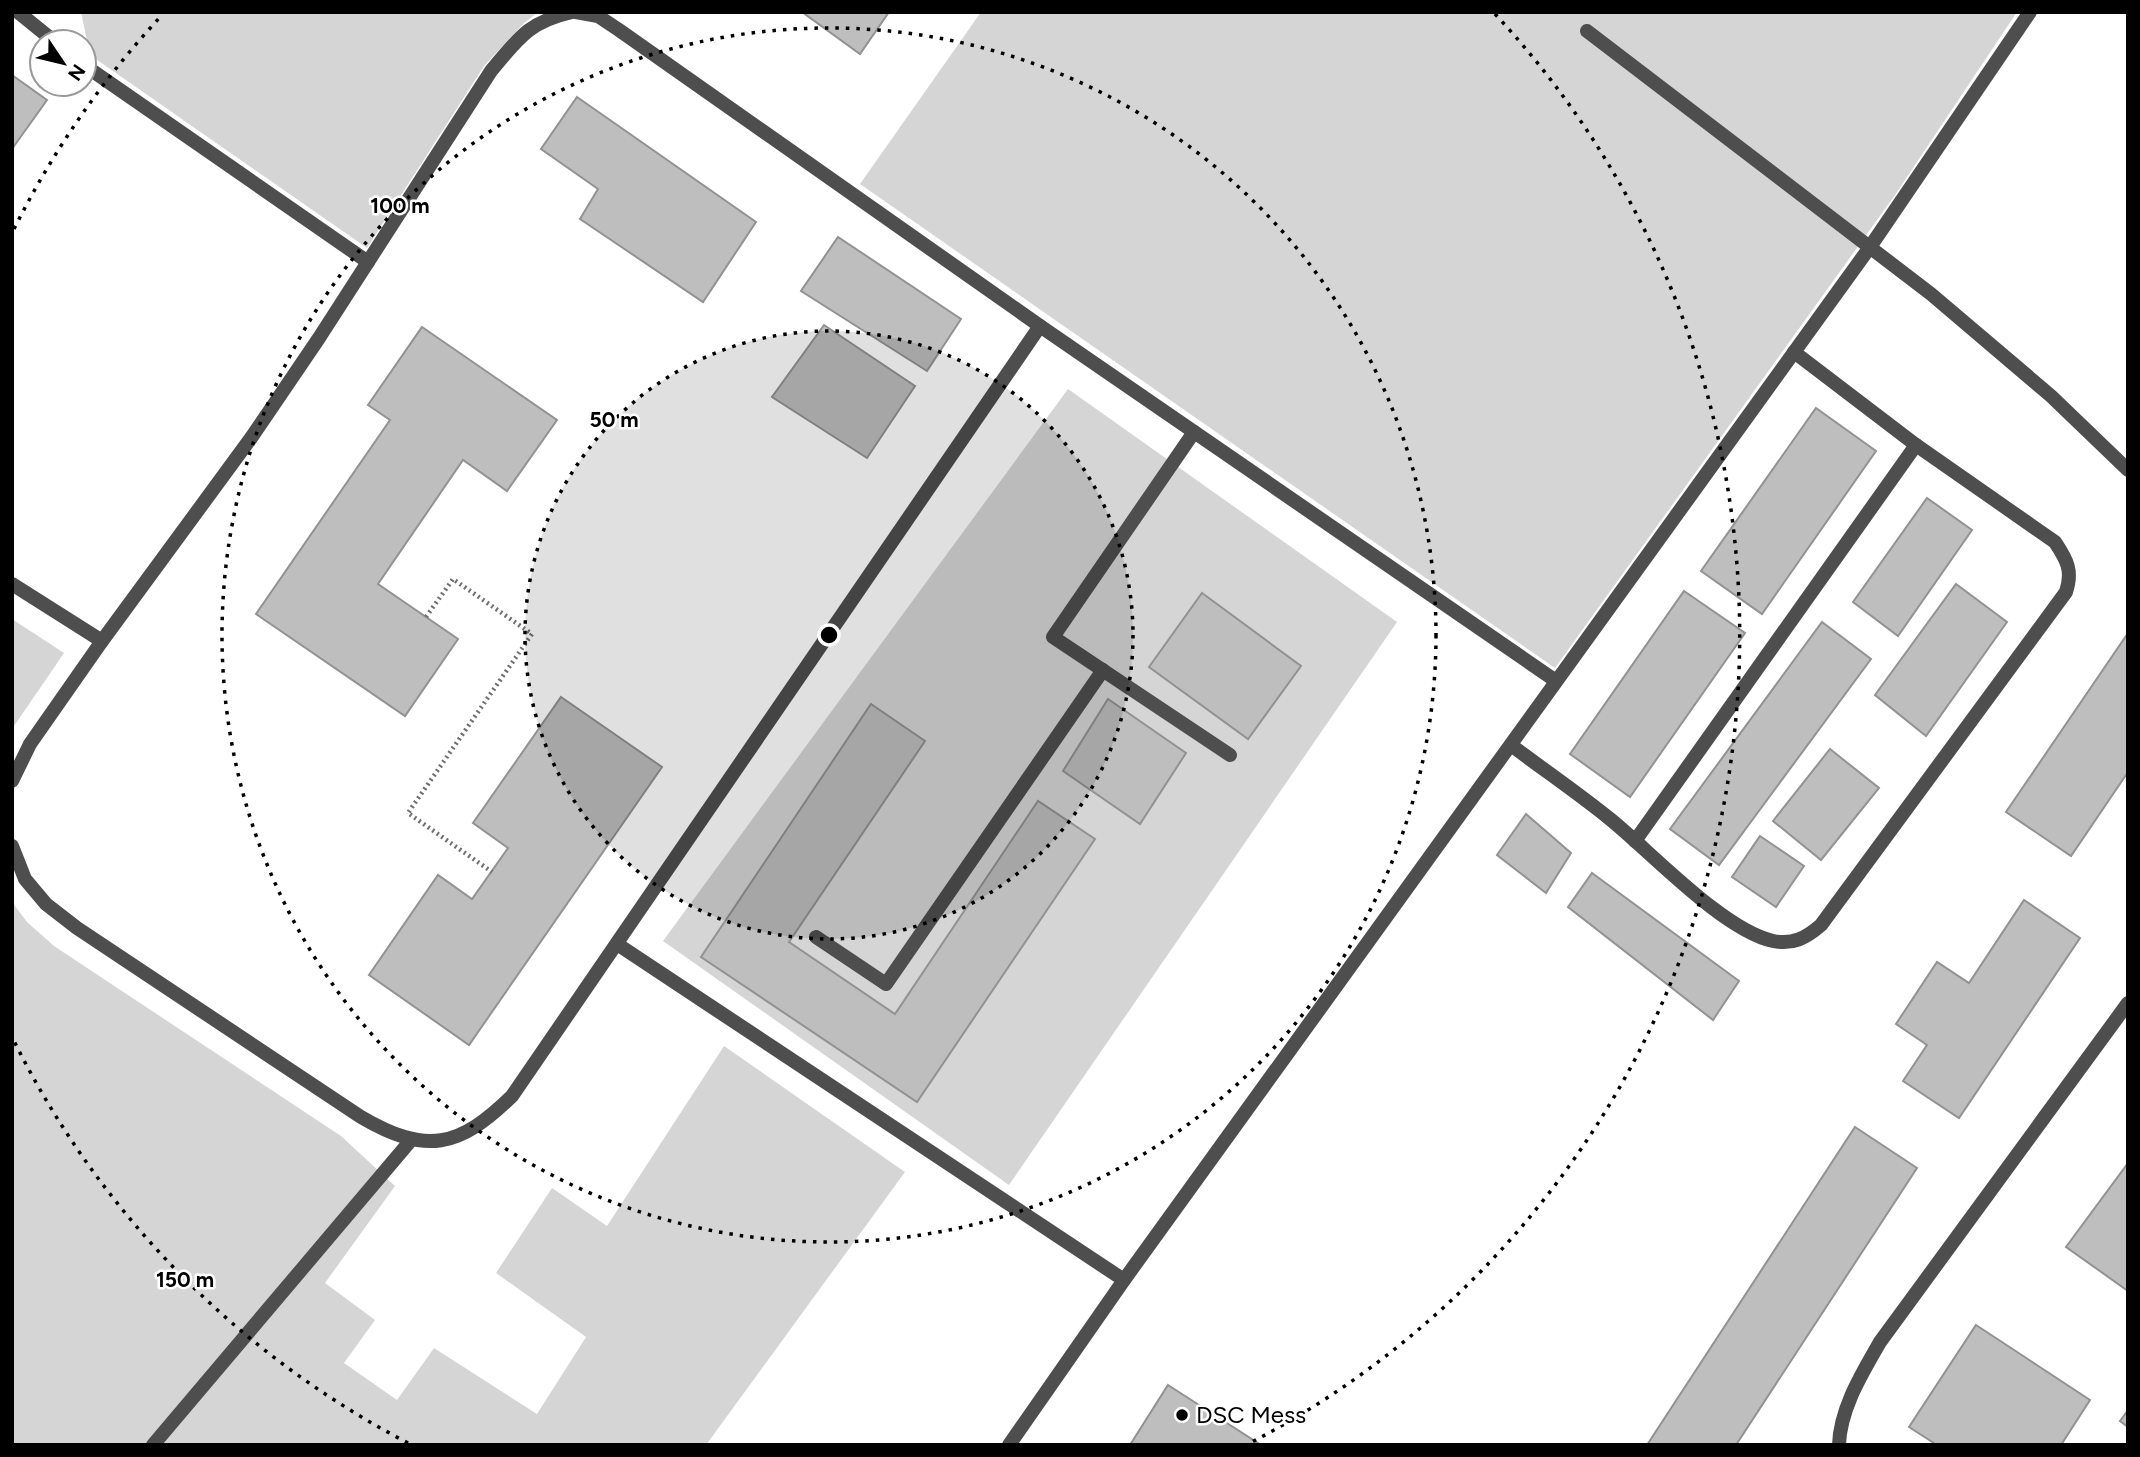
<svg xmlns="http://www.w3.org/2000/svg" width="2140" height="1457" viewBox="0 0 2140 1457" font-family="Figtree,sans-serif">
  <rect width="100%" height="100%" fill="#fff"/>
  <g fill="#d5d5d5">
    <polygon points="81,12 538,12 523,24 484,66 367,248 90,55"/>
    <polygon points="981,12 2017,12 1895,195 1555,668 860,184"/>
    <polygon points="1068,389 1397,622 1009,1185 663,941"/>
    <polygon points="12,619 64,653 12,729"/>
    <polygon points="12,902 27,922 54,946 341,1136 395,1186 325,1283 375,1320 344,1363 397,1400 434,1348 537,1414 586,1337 496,1273 552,1188 607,1226 724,1046 905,1172 706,1445 12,1445"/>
  </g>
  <g fill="#bebebe" stroke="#929292" stroke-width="2">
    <polygon points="802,12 889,12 860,54"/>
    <polygon points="12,75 47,100 12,149"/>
    <polygon points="577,97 756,222 703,302 580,219 598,189 541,149"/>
    <polygon points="838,237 961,319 927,371 801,291"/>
    <polygon points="824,325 915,386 867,458 772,397"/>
    <polygon points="422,327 557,420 507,491 463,460 378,584 458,639 405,716 256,614 390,420 368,405"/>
    <polygon points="1816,408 1876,451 1762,614 1701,571"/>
    <polygon points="1927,498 1972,530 1898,636 1853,602"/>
    <polygon points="1956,584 2007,622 1926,736 1875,695"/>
    <polygon points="1684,591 1745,633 1630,797 1570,754"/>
    <polygon points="1202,593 1301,666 1248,739 1149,667"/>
    <polygon points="1822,622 1871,659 1719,865 1670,829"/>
    <polygon points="2128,633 2128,772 2071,856 2006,812"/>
    <polygon points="561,697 662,767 469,1045 369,975 438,875 472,899 508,848 473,823"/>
    <polygon points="1108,699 1186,753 1140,824 1063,771"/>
    <polygon points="871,704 925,741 789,942 895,1014 1038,801 1095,839 917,1102 701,957"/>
    <polygon points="1830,749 1879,788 1821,860 1773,821"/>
    <polygon points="1526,814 1571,853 1546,893 1497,855"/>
    <polygon points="1760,836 1804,866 1776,907 1732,877"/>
    <polygon points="1592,873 1739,981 1713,1020 1568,907"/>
    <polygon points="2024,900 2080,938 1959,1118 1903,1081 1927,1045 1896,1024 1937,962 1969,983"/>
    <polygon points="1855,1127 1917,1168 1736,1445 1647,1445"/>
    <polygon points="2128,1163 2128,1291 2066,1247"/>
    <polygon points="1976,1325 2090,1400 2061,1445 1937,1445 1909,1427"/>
    <polygon points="1168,1385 1261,1445 1130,1445"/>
    <polygon points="2128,1410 2128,1427 2120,1421"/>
  </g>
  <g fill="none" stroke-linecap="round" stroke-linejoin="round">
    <polyline stroke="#707070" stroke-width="4.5" stroke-dasharray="2 3.5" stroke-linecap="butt" points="426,617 453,579 532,634 408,813 492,872"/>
    <g stroke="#4e4e4e" stroke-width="14">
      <polyline points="18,12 55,42"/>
      <polyline points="576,12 598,16 619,30 1040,326 1556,681"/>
      <polyline points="1587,31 1931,294 2051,396 2128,470"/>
      <polyline points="84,65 368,262"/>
      <polyline points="1194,432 1053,637 1230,755"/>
      <polyline points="12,584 102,641"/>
      <path d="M 1511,745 C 1544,770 1578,793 1610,819 C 1651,852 1723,930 1773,941 C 1793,945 1806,938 1821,925 L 2066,592 C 2073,571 2067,560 2055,542 L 1916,445 L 1794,352"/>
      <path d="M 12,781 L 30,744 L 102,641 L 251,438 L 319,338 L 491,71 C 518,39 528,22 572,12"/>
      <polyline points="1635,841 1916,445"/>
      <path d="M 12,846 L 25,879 L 46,904 L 77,928 L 361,1117 C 426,1155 459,1148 512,1096 L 1040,326"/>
      <polyline points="816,937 886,984 1103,670"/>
      <polyline points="617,944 1124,1280"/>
      <polyline points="153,1445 412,1139"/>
      <polyline points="1009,1445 1124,1280 1870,247 2030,12"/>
      <path d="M 1839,1445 C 1840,1408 1863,1372 1880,1342 L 2128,1003"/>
    </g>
  </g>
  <circle cx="829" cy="635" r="304" fill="#000" fill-opacity=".12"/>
  <g fill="none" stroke="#000" stroke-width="3.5" stroke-dasharray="3.5 7">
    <circle cx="829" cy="635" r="304"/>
    <circle cx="829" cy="635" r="607"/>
    <path d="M408 1443A911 911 0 0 1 14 1041M14 229A911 911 0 0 1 163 14M1495 14A911 911 0 0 1 1250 1443"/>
  </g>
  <circle fill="#000" stroke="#fff" stroke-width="2.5" cx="1182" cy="1415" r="7"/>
  <g text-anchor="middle" stroke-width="5" stroke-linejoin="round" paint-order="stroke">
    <g font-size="24" fill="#000" stroke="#fff" text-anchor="start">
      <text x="1196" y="1423">DSC Mess</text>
    </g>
  </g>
  <circle cx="829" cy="635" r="10" fill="#000" stroke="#fff" stroke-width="3.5"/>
  <g font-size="21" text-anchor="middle" font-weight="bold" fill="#000" stroke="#fff" stroke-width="5" stroke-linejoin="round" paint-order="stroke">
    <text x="400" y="213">100 m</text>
    <text x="614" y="427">50 m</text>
    <text x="185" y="1287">150 m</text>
  </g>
  <rect width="2140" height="1457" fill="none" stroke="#000000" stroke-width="28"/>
  <g transform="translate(63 63) rotate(125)"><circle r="33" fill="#ffffff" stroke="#999999" stroke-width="2"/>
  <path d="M0-5L12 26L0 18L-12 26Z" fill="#000000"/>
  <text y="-10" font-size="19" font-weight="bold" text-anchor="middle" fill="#000000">N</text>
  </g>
</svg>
